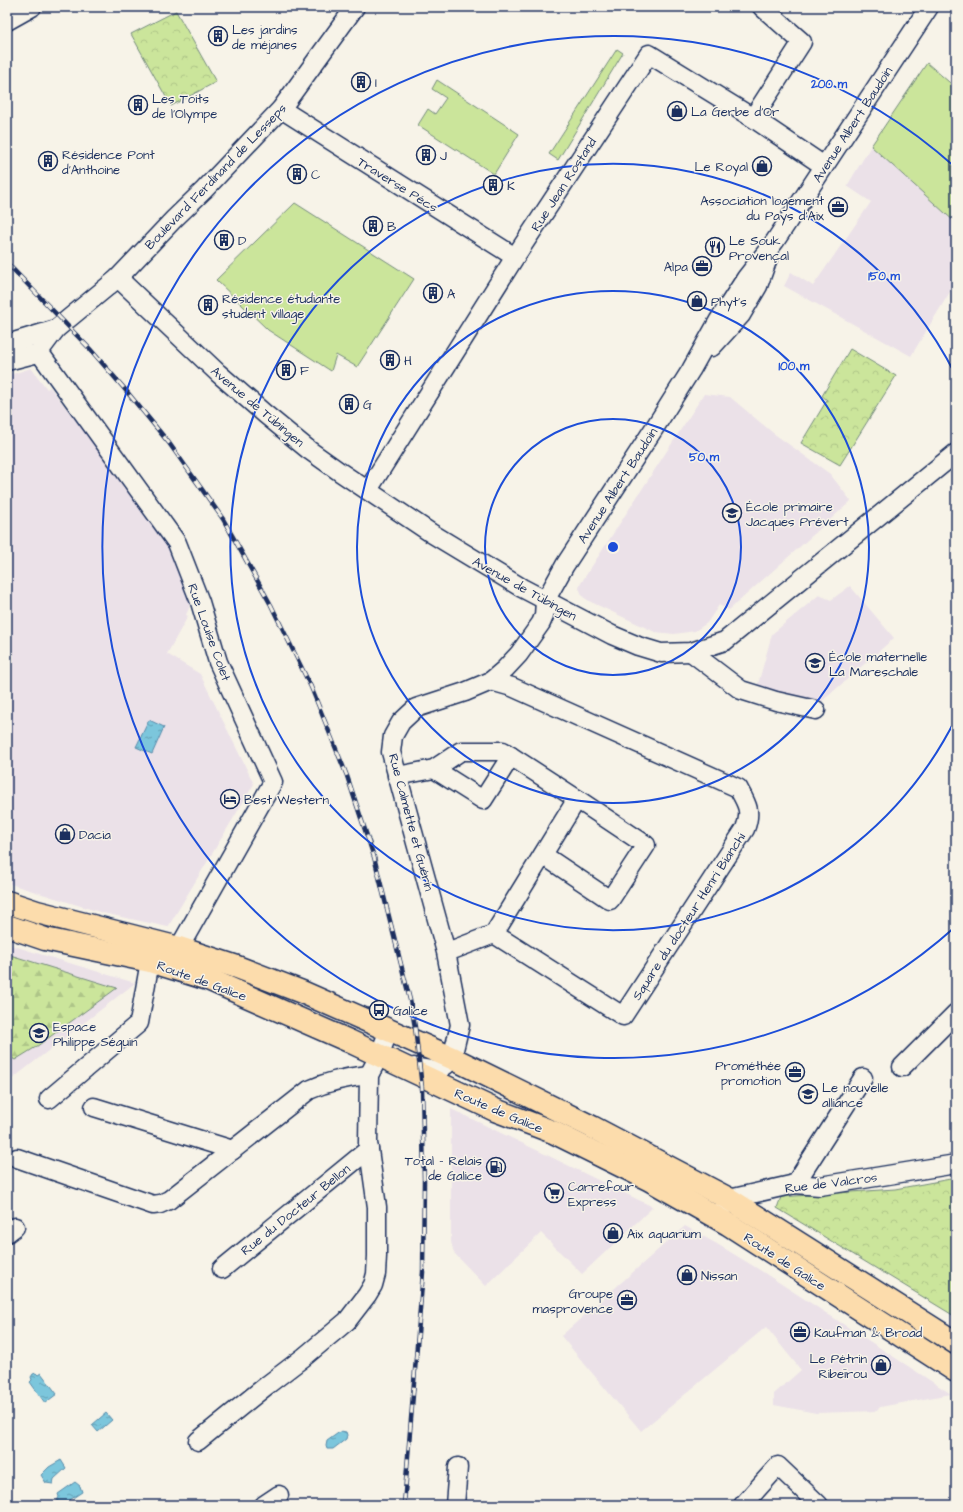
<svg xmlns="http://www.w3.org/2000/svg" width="963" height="1512" viewBox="0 0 963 1512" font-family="'Architects Daughter',sans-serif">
  <defs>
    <pattern id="forest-firs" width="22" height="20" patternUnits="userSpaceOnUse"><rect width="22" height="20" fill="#cbe59b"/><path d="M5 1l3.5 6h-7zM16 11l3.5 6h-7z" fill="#aec588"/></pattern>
    <pattern id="park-crowns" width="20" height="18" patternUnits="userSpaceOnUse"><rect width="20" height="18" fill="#cbe59b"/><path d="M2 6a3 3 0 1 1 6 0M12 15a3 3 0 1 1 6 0" fill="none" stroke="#aec588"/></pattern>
    <pattern id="water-ripples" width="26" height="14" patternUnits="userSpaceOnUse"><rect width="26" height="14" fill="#7cc6dc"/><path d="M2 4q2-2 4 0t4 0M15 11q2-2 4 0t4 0" fill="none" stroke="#65a1b6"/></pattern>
  </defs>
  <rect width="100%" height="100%" fill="#f7f3e8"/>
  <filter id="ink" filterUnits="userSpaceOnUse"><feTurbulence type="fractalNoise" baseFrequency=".025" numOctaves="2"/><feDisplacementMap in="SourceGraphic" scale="8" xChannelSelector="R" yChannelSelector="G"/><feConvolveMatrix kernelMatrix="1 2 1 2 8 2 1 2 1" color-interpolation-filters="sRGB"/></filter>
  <g filter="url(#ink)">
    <g fill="#ebe1e8">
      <polygon points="871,146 956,223 956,282 911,356 784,286 791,272 813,286 871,202 847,186"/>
      <polygon points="31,368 47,389 50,387 177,553 191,599 189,608 186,615 188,616 167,654 200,674 254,784 168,927 103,913 7,883 7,376"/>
      <polygon points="704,394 730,397 773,433 830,474 851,501 729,610 719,605 707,623 695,631 674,634 655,632 591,602 583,597 579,588 581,583"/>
      <polygon points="850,586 894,638 820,703 757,688 772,634 819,595 831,600"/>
      <polygon points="7,944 135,983 7,1083"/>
      <polygon points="451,1109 551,1157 653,1207 582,1274 541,1233 486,1286 454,1253 451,1242"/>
      <polygon points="685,1226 717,1244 755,1267 951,1394 880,1407 877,1411 816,1413 774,1405 774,1394 801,1370 766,1327 641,1431 561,1336"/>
    </g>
    <g fill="#cbe59b" stroke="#738a7c">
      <polygon points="617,49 623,53 558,160 549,154"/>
      <polygon points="927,63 956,88 956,223 871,146"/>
      <polygon points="437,80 519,134 494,174 418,125 428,109 435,114 446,98 432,89"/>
      <polygon points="295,203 414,279 357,367 336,355 331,371 268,330 216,280"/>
    </g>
    <polygon fill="url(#forest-firs)" stroke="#738a7c" points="7,954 117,988 36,1047 15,1060 7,1055"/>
    <g fill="url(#park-crowns)" stroke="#738a7c">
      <polygon points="176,11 216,82 171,106 131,34"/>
      <polygon points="850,349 896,376 840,465 801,443 827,400 822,396"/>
      <polygon points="956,1178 956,1317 777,1208 781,1197 895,1189"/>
    </g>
    <g fill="url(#water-ripples)" stroke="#558aaa">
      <polygon points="149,720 164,727 152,754 136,747"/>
      <polygon points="36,1373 38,1375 41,1373 57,1394 45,1403 30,1382 32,1380 31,1377 33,1374"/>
      <polygon points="106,1413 112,1420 98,1432 92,1425"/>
      <polygon points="341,1431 346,1432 347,1435 346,1439 333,1449 327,1449 326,1446 327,1441"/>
      <polygon points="61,1460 66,1468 54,1479 53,1484 46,1483 41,1475 49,1467"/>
      <polygon points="75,1482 80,1486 82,1492 62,1505 59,1505 57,1501 59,1497 58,1494"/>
    </g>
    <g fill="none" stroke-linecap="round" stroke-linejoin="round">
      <defs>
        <g id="minor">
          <polyline points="7,21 32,7"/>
          <polyline points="281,109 515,257"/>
          <polyline points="753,118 802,42 762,7"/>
          <polyline points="118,278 218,373 265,414 309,450 340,472 431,533 522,588 612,635 638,646 661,653 691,652 725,641 956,453"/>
          <polyline points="7,344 56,329"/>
          <polyline points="712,347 741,315 758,286 768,258"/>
          <polyline points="38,353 42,356 177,543 200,602 218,662 273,782 179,948"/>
          <polyline points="7,361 38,353 56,329 118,278 174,219 204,190 281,109 355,7"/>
          <polyline points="368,490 515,257 649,54 753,118 824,166"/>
          <polyline points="691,652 741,690 776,701 816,710"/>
          <path d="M 491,681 L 512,687 L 738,788 C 747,804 752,811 745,829 L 623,1016 L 494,934"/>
          <polyline points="434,769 483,800 511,756"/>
          <polyline points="397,776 434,769 461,751 503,751 577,799 494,934 455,949"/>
          <polyline points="543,855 610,900 646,845 577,799"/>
          <polyline points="414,1067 437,1071 446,1065 452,1058 460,1025 446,952 391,752 393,736 401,722 416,708 465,692 491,681 505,669 519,654 541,623 544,616 545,601 565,565 655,427 691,370 719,320 746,278 775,241 929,7"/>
          <polyline points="902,1067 956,1013"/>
          <polyline points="49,1099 139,1023 150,961"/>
          <polyline points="94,1107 233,1150"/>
          <path d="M 17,1158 L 153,1205 L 160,1204 L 169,1200 L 309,1090 C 329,1081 347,1077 369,1075"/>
          <polyline points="795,1184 863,1078"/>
          <polyline points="724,1206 729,1199 795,1184 820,1186 956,1164"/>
          <polyline points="7,1233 15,1227"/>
          <polyline points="222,1269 369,1149"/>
          <polyline points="198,1441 266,1386 304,1357 347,1321 367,1295 373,1285 376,1274 377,1256 377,1207 368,1143 369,1075 379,1056 389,1030"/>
          <polyline points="264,1505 279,1495"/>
          <polyline points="455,1505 458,1467"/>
          <polyline points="743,1505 778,1466 819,1505"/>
        </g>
        <g id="primary">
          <polyline points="7,902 37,912 179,948 237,967 302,992 452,1058 592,1127 729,1199 956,1343"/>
          <polyline points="7,926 45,939 150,961 208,979 349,1041 495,1110 553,1132 650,1180 728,1224 956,1371"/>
        </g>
      </defs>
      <use href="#minor" stroke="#1b2f5e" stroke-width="21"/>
      <use href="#primary" stroke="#1b2f5e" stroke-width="25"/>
      <use href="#minor" stroke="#f7f3e8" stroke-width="18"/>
      <use href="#primary" stroke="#fcdcac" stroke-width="22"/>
      <defs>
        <polyline id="rail" points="7,263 90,349 123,387 169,443 223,519 271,605 311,687 347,776 374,857 410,1000 415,1027 422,1087 424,1180 423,1272 404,1505"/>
      </defs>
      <use href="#rail" stroke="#1b2f5e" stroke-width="4.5"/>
      <use href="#rail" stroke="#f7f3e8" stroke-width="3" stroke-dasharray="9" stroke-linecap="butt"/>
    </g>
  </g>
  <g fill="none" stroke="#1d4ed8" stroke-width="2">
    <circle cx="613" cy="547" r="128"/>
    <circle cx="613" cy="547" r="256"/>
    <path d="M956 718A383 383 0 1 1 956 376"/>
    <path d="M955 927A511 511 0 1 1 955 167"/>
  </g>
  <defs>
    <symbol id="building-ring" viewBox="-11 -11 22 22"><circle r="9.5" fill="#f7f3e8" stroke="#1b2f5e" stroke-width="1.5"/><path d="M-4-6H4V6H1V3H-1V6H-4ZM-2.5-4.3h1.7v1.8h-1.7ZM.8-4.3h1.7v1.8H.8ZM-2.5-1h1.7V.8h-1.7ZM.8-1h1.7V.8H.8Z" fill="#1b2f5e"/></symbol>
    <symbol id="shop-ring" viewBox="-11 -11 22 22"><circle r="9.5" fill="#f7f3e8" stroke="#1b2f5e" stroke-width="1.5"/><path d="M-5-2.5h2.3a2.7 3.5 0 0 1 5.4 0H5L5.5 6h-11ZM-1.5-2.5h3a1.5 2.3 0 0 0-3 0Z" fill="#1b2f5e"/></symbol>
    <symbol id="office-ring" viewBox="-11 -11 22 22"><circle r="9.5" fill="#f7f3e8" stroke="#1b2f5e" stroke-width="1.5"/><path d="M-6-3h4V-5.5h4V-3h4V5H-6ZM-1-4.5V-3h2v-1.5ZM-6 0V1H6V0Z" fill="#1b2f5e"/></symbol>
    <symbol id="restaurant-ring" viewBox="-11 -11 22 22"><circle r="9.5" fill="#f7f3e8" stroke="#1b2f5e" stroke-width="1.5"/><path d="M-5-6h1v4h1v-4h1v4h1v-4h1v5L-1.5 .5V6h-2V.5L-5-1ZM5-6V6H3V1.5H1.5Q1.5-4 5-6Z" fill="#1b2f5e"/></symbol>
    <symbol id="school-ring" viewBox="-11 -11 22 22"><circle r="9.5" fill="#f7f3e8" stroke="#1b2f5e" stroke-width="1.5"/><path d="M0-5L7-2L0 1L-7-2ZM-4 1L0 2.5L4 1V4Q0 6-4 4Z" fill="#1b2f5e"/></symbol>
    <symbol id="hotel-ring" viewBox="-11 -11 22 22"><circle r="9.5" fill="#f7f3e8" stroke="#1b2f5e" stroke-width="1.5"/><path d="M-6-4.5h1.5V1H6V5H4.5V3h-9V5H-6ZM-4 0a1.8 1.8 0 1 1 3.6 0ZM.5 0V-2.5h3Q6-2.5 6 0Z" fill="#1b2f5e"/></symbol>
    <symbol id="bus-ring" viewBox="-11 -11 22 22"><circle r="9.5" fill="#f7f3e8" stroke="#1b2f5e" stroke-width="1.5"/><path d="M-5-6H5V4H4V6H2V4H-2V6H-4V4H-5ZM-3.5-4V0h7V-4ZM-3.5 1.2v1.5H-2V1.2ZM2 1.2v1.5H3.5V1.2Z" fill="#1b2f5e"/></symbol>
    <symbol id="university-ring" viewBox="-11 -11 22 22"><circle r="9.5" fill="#f7f3e8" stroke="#1b2f5e" stroke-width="1.5"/><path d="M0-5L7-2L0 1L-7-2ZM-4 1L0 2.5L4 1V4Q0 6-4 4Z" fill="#1b2f5e"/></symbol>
    <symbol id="fuel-ring" viewBox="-11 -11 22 22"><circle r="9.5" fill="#f7f3e8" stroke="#1b2f5e" stroke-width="1.5"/><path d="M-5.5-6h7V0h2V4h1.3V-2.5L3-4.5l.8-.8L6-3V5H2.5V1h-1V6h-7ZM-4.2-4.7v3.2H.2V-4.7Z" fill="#1b2f5e"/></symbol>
    <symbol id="supermarket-ring" viewBox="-11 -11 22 22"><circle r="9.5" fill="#f7f3e8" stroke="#1b2f5e" stroke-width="1.5"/><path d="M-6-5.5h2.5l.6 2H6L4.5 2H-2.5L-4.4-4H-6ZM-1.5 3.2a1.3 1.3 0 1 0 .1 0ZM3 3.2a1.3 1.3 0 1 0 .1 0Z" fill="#1b2f5e"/></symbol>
  </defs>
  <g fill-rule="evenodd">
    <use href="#building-ring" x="207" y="25" width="22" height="22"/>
    <use href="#building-ring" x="350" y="71" width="22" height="22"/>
    <use href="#building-ring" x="127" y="94" width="22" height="22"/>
    <use href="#shop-ring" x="666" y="100" width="22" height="22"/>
    <use href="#building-ring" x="415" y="144" width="22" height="22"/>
    <use href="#building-ring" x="37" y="150" width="22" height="22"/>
    <use href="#shop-ring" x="751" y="155" width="22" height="22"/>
    <use href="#building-ring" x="286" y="163" width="22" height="22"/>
    <use href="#building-ring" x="482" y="174" width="22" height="22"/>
    <use href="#office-ring" x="827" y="196" width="22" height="22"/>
    <use href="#building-ring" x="362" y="215" width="22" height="22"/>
    <use href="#building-ring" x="213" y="229" width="22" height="22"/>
    <use href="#restaurant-ring" x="704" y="236" width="22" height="22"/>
    <use href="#office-ring" x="691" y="255" width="22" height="22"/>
    <use href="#building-ring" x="422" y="282" width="22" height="22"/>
    <use href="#shop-ring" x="686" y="290" width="22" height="22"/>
    <use href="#building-ring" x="197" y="294" width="22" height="22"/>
    <use href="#building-ring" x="379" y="349" width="22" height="22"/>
    <use href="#building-ring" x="275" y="359" width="22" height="22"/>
    <use href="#building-ring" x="338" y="393" width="22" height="22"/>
    <use href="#school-ring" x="721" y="502" width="22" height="22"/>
    <use href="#school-ring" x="804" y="652" width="22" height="22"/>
    <use href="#hotel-ring" x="219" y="788" width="22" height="22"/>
    <use href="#shop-ring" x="54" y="823" width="22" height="22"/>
    <use href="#bus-ring" x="368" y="999" width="22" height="22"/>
    <use href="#university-ring" x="28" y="1022" width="22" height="22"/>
    <use href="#office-ring" x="784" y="1061" width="22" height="22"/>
    <use href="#school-ring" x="797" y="1083" width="22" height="22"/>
    <use href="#fuel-ring" x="485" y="1156" width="22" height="22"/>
    <use href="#supermarket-ring" x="543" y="1182" width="22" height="22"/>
    <use href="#shop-ring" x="602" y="1222" width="22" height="22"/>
    <use href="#shop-ring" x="676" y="1264" width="22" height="22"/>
    <use href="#office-ring" x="616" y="1289" width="22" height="22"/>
    <use href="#office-ring" x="789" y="1321" width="22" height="22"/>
    <use href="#shop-ring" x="870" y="1354" width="22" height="22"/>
  </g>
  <g text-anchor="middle" stroke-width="3" stroke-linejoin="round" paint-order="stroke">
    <g font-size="13" fill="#1b2f5e" stroke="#f7f3e8" text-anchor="start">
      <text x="232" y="34">Les jardins<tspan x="232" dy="15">de méjanes</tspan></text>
      <text x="375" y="87">I</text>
      <text x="152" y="103">Les Toits<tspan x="152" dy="15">de l'Olympe</tspan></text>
      <text x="691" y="116">La Gerbe d'Or</text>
      <text x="62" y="159">Résidence Pont<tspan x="62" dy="15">d'Anthoine</tspan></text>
      <text x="440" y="160">J</text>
      <text x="748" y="171" text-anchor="end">Le Royal</text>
      <text x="311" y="179">C</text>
      <text x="507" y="190">K</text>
      <text x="824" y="205" text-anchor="end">Association logement<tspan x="824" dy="15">du Pays d’Aix</tspan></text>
      <text x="387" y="231">B</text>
      <text x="238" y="245">D</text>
      <text x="729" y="245">Le Souk<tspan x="729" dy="15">Provençal</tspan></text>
      <text x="688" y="271" text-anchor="end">Alpa</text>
      <text x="447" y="298">A</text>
      <text x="222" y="303">Résidence étudiante<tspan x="222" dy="15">student village</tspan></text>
      <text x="711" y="306">Phyt's</text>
      <text x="404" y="365">H</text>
      <text x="300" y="375">F</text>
      <text x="363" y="409">G</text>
      <text x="746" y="511">École primaire<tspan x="746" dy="15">Jacques Prévert</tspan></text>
      <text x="829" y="661">École maternelle<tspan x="829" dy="15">La Mareschale</tspan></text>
      <text x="244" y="804">Best Western</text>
      <text x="79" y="839">Dacia</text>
      <text x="393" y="1015">Galice</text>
      <text x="53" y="1031">Espace<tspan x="53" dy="15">Philippe Séguin</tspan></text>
      <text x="781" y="1070" text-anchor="end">Prométhée<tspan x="781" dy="15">promotion</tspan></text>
      <text x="822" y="1092">Le nouvelle<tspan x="822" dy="15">alliance</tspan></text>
      <text x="482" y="1165" text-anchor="end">Total - Relais<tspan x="482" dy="15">de Galice</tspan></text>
      <text x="568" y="1191">Carrefour<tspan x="568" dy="15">Express</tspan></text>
      <text x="627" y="1238">Aix aquarium</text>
      <text x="701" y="1280">Nissan</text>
      <text x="613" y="1298" text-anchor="end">Groupe<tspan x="613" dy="15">masprovence</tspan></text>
      <text x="814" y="1337">Kaufman &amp; Broad</text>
      <text x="867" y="1363" text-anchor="end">Le Pétrin<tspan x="867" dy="15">Ribeïrou</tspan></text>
    </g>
    <g font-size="13" fill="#1b2f5e" stroke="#f7f3e8">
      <text transform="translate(852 124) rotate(-57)" y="5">Avenue Albert Baudoin</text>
      <text transform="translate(215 176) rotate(-46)" y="5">Boulevard Ferdinand de Lesseps</text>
      <text transform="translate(398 184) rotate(32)" y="5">Traverse Pécs</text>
      <text transform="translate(563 184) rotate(-57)" y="5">Rue Jean Rostand</text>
      <text transform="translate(258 406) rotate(40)" y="5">Avenue de Tübingen</text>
      <text transform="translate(617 485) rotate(-57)" y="5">Avenue Albert Baudoin</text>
      <text transform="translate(525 588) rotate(29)" y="5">Avenue de Tübingen</text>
      <text transform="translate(210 632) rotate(70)" y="5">Rue Louise Colet</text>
      <text transform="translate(412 822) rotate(75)" y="5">Rue Calmette et Guérin</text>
      <text transform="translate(688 916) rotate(-57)" y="5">Square du docteur Henri Bianchi</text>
      <text transform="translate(202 980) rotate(20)" y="5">Route de Galice</text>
      <text transform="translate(499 1110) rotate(23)" y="5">Route de Galice</text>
      <text transform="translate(831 1182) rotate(-7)" y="5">Rue de Valcros</text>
      <text transform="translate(295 1209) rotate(-39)" y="5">Rue du Docteur Bellon</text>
      <text transform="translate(785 1261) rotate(33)" y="5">Route de Galice</text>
    </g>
  </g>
  <circle cx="613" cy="547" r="6" fill="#1d4ed8" stroke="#f7f3e8" stroke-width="2"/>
  <g font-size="12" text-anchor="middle" font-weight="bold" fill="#1d4ed8" stroke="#f7f3e8" stroke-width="3" stroke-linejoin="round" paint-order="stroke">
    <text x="829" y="88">200 m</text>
    <text x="884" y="280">150 m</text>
    <text x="794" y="370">100 m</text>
    <text x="704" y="461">50 m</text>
  </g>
  <rect width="963" height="1512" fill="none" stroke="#f7f3e8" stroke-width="24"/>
  <rect x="12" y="12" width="939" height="1488" fill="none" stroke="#1b2f5e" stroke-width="1.5" filter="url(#ink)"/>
</svg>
